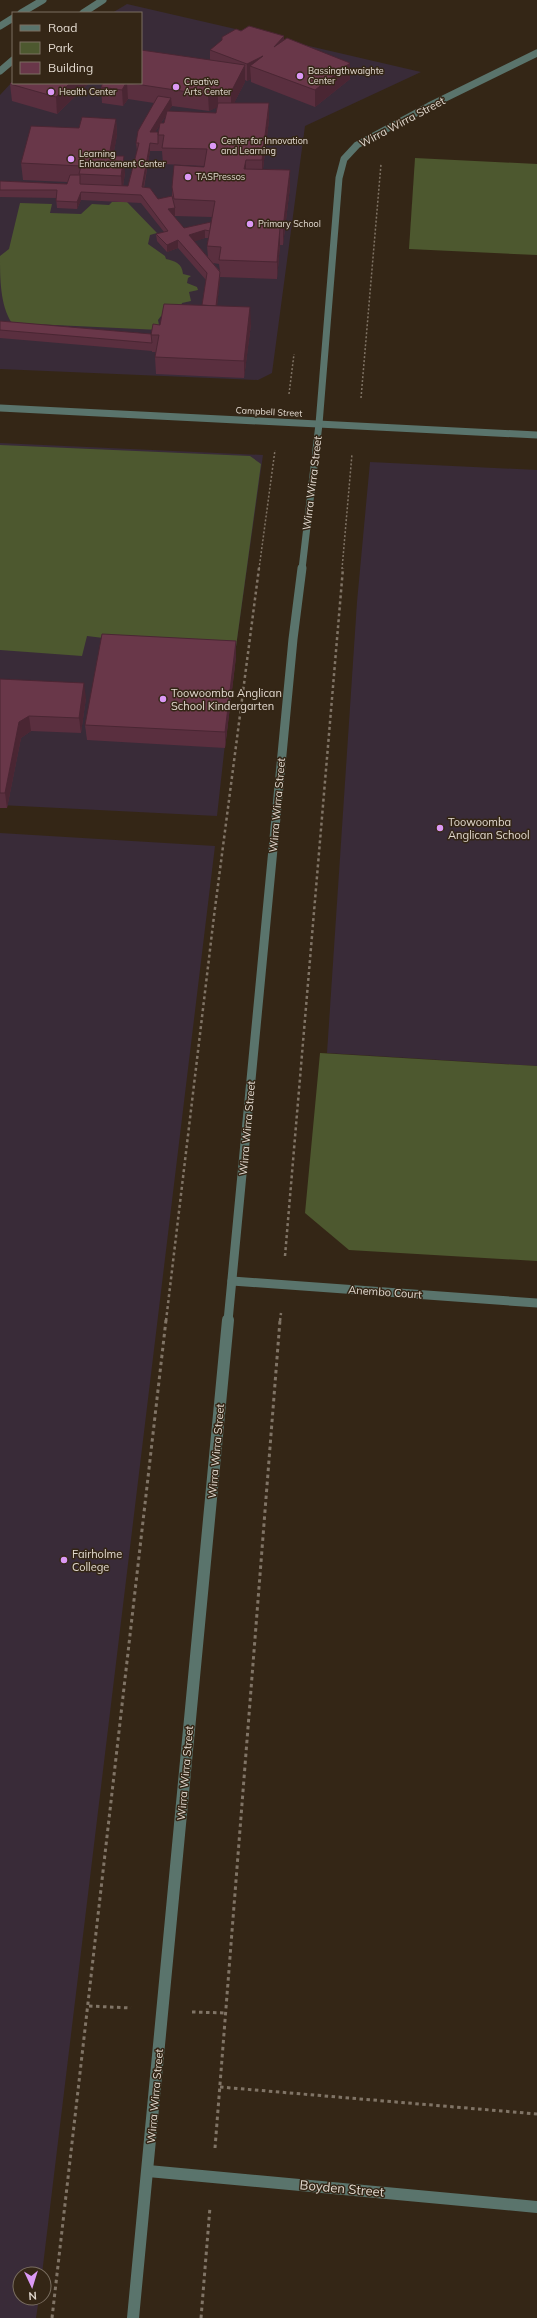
<svg xmlns="http://www.w3.org/2000/svg" width="537" height="2318" viewBox="0 0 537 2318" font-family="Mulish,sans-serif">
  <rect width="100%" height="100%" fill="#342616"/>
  <g fill="#392b38">
    <polygon points="127,4 421,72 305,126 272,373 258,380 0,369 0,95 13,81 141,83 141,13 112,13"/>
    <polygon points="0,443 263,455 235,654 217,816 0,805"/>
    <polygon points="370,462 537,470 537,1066 327,1053 357,602"/>
    <polygon points="0,833 215,846 42,2274 20,2274 20,2298 39,2298 36,2318 0,2318"/>
  </g>
  <g fill="#4d582f">
    <polygon points="415,158 537,164 537,255 409,249"/>
    <path d="M 112,202 L 127,202 L 157,233 L 150,235 L 148,244 L 165,256 L 166,259 C 175,261 182,263 183,274 L 191,276 L 188,278 L 187,283 L 197,287 L 198,290 L 189,292 L 191,301 L 182,303 L 179,314 L 161,316 L 158,320 L 160,330 L 12,323 C 0,306 0,277 0,256 L 9,249 L 20,203 L 52,204 L 50,213 L 81,214 L 92,204 L 109,205 Z"/>
    <polygon points="0,445 250,456 261,464 235,654 87,636 82,656 0,650"/>
    <polygon points="320,1053 537,1066 537,1261 349,1250 305,1213"/>
  </g>
  <g fill="none" stroke-linecap="round" stroke-linejoin="round">
    <g stroke="#807466" stroke-width="1.5" stroke-dasharray="2 2" stroke-linecap="butt">
      <polyline points="289,394 294,354"/>
      <polyline points="361,398 381,164"/>
      <polyline points="259,569 275,450"/>
      <polyline points="342,569 352,454"/>
    </g>
    <g stroke="#807466" stroke-width="2.5" stroke-dasharray="3 3" stroke-linecap="butt">
      <polyline points="285,1256 343,568"/>
      <polyline points="166,1321 214,916 259,568"/>
      <polyline points="280,1321 281,1313"/>
    </g>
    <g stroke="#807466" stroke-width="3" stroke-dasharray="3.5 3.5" stroke-linecap="butt">
      <polyline points="89,2006 131,2008"/>
      <polyline points="192,2012 226,2013"/>
      <polyline points="220,2087 537,2114"/>
      <polyline points="215,2148 280,1320"/>
      <polyline points="52,2318 166,1320"/>
      <polyline points="201,2318 210,2207"/>
    </g>
    <g stroke="#5a746c" stroke-width="7">
      <polyline points="21,13 43,0"/>
      <polyline points="83,13 103,0"/>
      <polyline points="0,26 13,18"/>
      <polyline points="0,71 13,60"/>
      <polyline points="0,408 537,435"/>
      <polyline points="302,569 319,424 339,178 344,159 357,145 429,106 537,53"/>
    </g>
    <g stroke="#5a746c" stroke-width="9">
      <polyline points="232,1281 537,1303"/>
      <polyline points="228,1321 293,639 302,568"/>
    </g>
    <g stroke="#5a746c" stroke-width="12">
      <polyline points="148,2171 537,2207"/>
      <polyline points="133,2318 228,1320"/>
    </g>
  </g>
  <g fill="#5a2f3f" fill-rule="evenodd">
    <path d="M 241,31 L 284,40 L 350,63 L 350,79 L 315,107 L 251,82 L 251,79 L 247,81 L 245,80 L 245,82 L 234,103 L 269,103 L 269,120 L 263,169 L 290,170 L 290,187 L 283,245 L 280,245 L 277,279 L 220,277 L 217,306 L 251,324 L 244,378 L 156,374 L 155,357 L 156,352 L 152,352 L 152,351 L 0,338 L 0,321 L 151,334 L 160,325 L 202,305 L 206,280 L 178,248 L 167,252 L 157,241 L 156,234 L 164,232 L 141,203 L 81,200 L 77,209 L 57,208 L 56,198 L 0,197 L 0,181 L 67,184 L 67,182 L 23,180 L 21,163 L 79,128 L 116,119 L 117,135 L 113,156 L 125,173 L 123,186 L 128,186 L 137,151 L 136,143 L 154,103 L 128,99 L 123,106 L 102,103 L 101,87 L 103,83 L 141,83 L 210,60 L 210,50 L 222,41 L 222,37 ZM 172,106 L 209,111 L 217,107 L 216,113 L 168,111 ZM 167,114 L 164,123 L 161,123 ZM 160,125 L 158,132 L 155,132 ZM 150,151 L 162,151 L 163,164 L 204,166 L 204,167 L 172,187 L 172,196 L 158,199 L 144,188 ZM 173,216 L 175,216 L 212,217 L 211,222 L 184,228 ZM 205,238 L 209,238 L 207,246 L 208,257 L 194,241 ZM 213,263 L 219,264 L 220,271 Z"/>
    <polygon points="89,83 57,114 12,101 10,84"/>
    <polygon points="236,641 236,657 225,748 87,740 85,725"/>
    <polygon points="0,679 86,698 81,733 31,731 21,738 7,808 0,808"/>
  </g>
  <g fill="#4a2633">
    <polygon points="284,36 284,52 274,47"/>
    <polygon points="263,56 250,66 251,79 247,81 247,64"/>
    <polygon points="350,63 350,79 315,107 315,90"/>
    <polygon points="245,65 245,82 231,109 231,92"/>
    <polygon points="70,83 89,83 57,114 56,97"/>
    <polygon points="127,83 128,99 123,106 122,90"/>
    <polygon points="218,90 218,107 209,111 208,95"/>
    <polygon points="171,98 172,106 150,140 150,132"/>
    <polygon points="269,103 269,120 262,177 262,160"/>
    <polygon points="116,119 117,135 110,172 109,156"/>
    <polygon points="150,143 150,151 142,195 142,187"/>
    <polygon points="124,156 125,173 122,192 121,176"/>
    <polygon points="246,160 246,176 244,169"/>
    <polygon points="290,170 290,187 283,245 283,228"/>
    <polygon points="81,192 81,200 77,209 77,202"/>
    <polygon points="175,208 175,216 168,217 168,209"/>
    <polygon points="280,228 280,245 277,279 277,262"/>
    <polygon points="205,230 205,238 190,243 189,235"/>
    <polygon points="178,240 178,248 167,252 167,245"/>
    <polygon points="220,272 220,280 215,323 215,315"/>
    <polygon points="250,307 251,324 244,378 244,361"/>
    <polygon points="236,641 236,657 225,748 225,732"/>
    <polygon points="84,683 86,698 81,733 79,718"/>
    <polygon points="29,716 31,731 21,738 7,808 5,793 19,722"/>
  </g>
  <g fill="#693749" stroke="#4a2633">
    <polygon points="249,26 284,36 274,47 287,38 350,63 315,90 250,66 263,56 247,64 210,50 222,40 222,37 236,29 241,31"/>
    <polygon points="141,50 245,65 231,92 218,90 208,95 129,83 141,83"/>
    <polygon points="13,81 13,83 70,83 56,97 10,84"/>
    <polygon points="103,83 126,83 122,90 101,87"/>
    <polygon points="158,96 171,98 150,132 158,132 158,144 150,143 142,187 150,188 158,199 172,196 175,208 168,209 184,228 211,222 210,231 205,230 189,235 220,272 216,306 202,305 207,273 178,240 167,245 156,234 168,231 141,195 81,192 77,202 56,201 57,190 0,190 0,181 67,184 70,175 80,175 80,184 128,186 139,143 136,143 138,131"/>
    <polygon points="218,103 269,103 262,160 246,160 244,169 290,170 283,228 280,228 277,262 219,260 221,247 207,246 215,201 174,199 172,187 174,165 204,167 207,149 162,148 164,135 158,135 160,123 164,123 167,111 216,113"/>
    <polygon points="82,117 116,119 109,156 124,156 121,176 79,174 81,166 21,163 31,126 79,128"/>
    <polygon points="164,304 250,307 244,361 155,357 159,335 151,335 153,324 160,325"/>
    <polygon points="0,321 151,334 152,343 0,330"/>
    <polygon points="102,634 236,641 225,732 85,725"/>
    <polygon points="0,679 84,683 79,718 29,716 19,722 5,793 0,793"/>
  </g>
  <g fill="#dc99f5" stroke="#342616" stroke-width="1.5">
    <circle cx="300" cy="76" r="4"/>
    <circle cx="176" cy="87" r="4"/>
    <circle cx="51" cy="92" r="4"/>
    <circle cx="213" cy="146" r="4"/>
    <circle cx="71" cy="159" r="4"/>
    <circle cx="188" cy="177" r="4"/>
    <circle cx="250" cy="224" r="4"/>
    <circle cx="163" cy="699" r="4"/>
    <circle cx="440" cy="828" r="4"/>
    <circle cx="64" cy="1560" r="4"/>
  </g>
  <g text-anchor="middle" stroke-width="3" stroke-linejoin="round" paint-order="stroke">
    <g font-size="9" fill="#e2d9cf" stroke="#342616" text-anchor="start">
      <text x="308" y="74">Bassingthwaighte<tspan x="308" dy="10">Center</tspan></text>
      <text x="184" y="85">Creative<tspan x="184" dy="10">Arts Center</tspan></text>
      <text x="59" y="95">Health Center</text>
      <text x="221" y="144">Center for Innovation<tspan x="221" dy="10">and Learning</tspan></text>
      <text x="79" y="157">Learning<tspan x="79" dy="10">Enhancement Center</tspan></text>
      <text x="196" y="180">TASPressos</text>
      <text x="258" y="227">Primary School</text>
    </g>
    <g font-size="9" fill="#e2d9cf" stroke="#342616">
      <text transform="translate(269 412) rotate(3)" y="3">Campbell Street</text>
    </g>
    <g font-size="11" fill="#e2d9cf" stroke="#342616">
      <text transform="translate(402 122) rotate(-28)" y="4">Wirra Wirra Street</text>
      <text transform="translate(312 483) rotate(-83)" y="4">Wirra Wirra Street</text>
      <text transform="translate(277 805) rotate(-85)" y="4">Wirra Wirra Street</text>
      <text transform="translate(247 1128) rotate(-85)" y="4">Wirra Wirra Street</text>
      <text transform="translate(385 1292) rotate(4)" y="4">Anembo Court</text>
      <text transform="translate(216 1451) rotate(-85)" y="4">Wirra Wirra Street</text>
      <text transform="translate(185 1773) rotate(-85)" y="4">Wirra Wirra Street</text>
      <text transform="translate(155 2096) rotate(-85)" y="4">Wirra Wirra Street</text>
    </g>
    <g font-size="11" fill="#e2d9cf" stroke="#342616" text-anchor="start">
      <text x="171" y="697">Toowoomba Anglican<tspan x="171" dy="13">School Kindergarten</tspan></text>
      <text x="448" y="826">Toowoomba<tspan x="448" dy="13">Anglican School</tspan></text>
      <text x="72" y="1558">Fairholme<tspan x="72" dy="13">College</tspan></text>
    </g>
    <g font-size="13" fill="#e2d9cf" stroke="#342616">
      <text transform="translate(342 2188) rotate(5)" y="5">Boyden Street</text>
    </g>
  </g>
  <rect x="12" y="12" width="130" height="72" fill="#342616" stroke="#7a6e60"/>
  <rect x="20" y="25" width="20" height="6" fill="#5a746c" stroke="#7a6e60"/>
  <text x="48" y="32" font-size="12" fill="#e2d9cf">Road</text>
  <rect x="20" y="42" width="20" height="12" fill="#4d582f" stroke="#7a6e60"/>
  <text x="48" y="52" font-size="12" fill="#e2d9cf">Park</text>
  <rect x="20" y="62" width="20" height="12" fill="#693749" stroke="#7a6e60"/>
  <text x="48" y="72" font-size="12" fill="#e2d9cf">Building</text>
  <g transform="translate(32 2286) rotate(176)"><circle r="19" fill="#342616" stroke="#7a6e60"/>
  <path d="M0-3L7 15L0 10L-7 15Z" fill="#dc99f5"/>
  <text y="-6" font-size="11" font-weight="bold" text-anchor="middle" fill="#e2d9cf">N</text>
  </g>
</svg>
